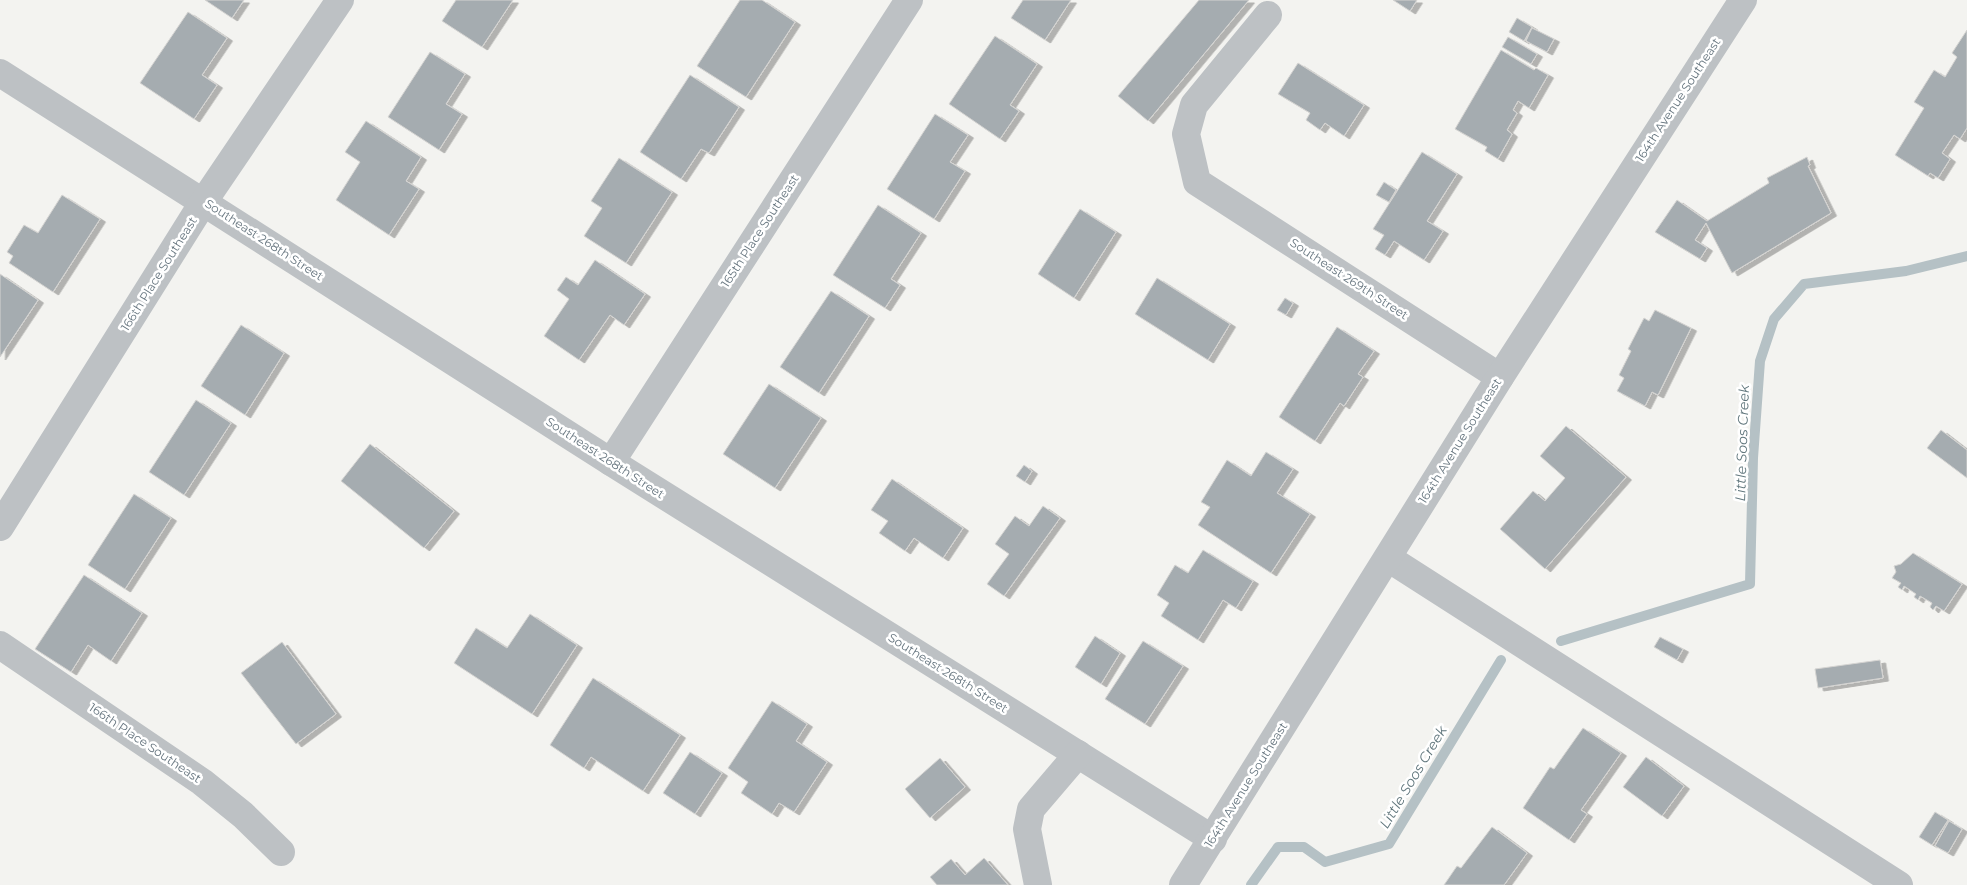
<svg xmlns="http://www.w3.org/2000/svg" width="1967" height="885" viewBox="0 0 1967 885" font-family="Montserrat,sans-serif">
  <defs>
    <filter id="shadow"><feDropShadow dx="5.5" dy="3" stdDeviation="0" flood-color="#0004"/></filter>
  </defs>
  <rect width="100%" height="100%" fill="#f3f3f0"/>
  <g fill="none" stroke-linecap="round" stroke-linejoin="round">
    <g stroke="#b5c1c5" stroke-width="10">
      <polyline points="1561,641 1750,584 1753,458 1760,361 1774,319 1804,284 1906,271 1967,256"/>
      <polyline points="1251,885 1278,847 1304,847 1325,862 1389,844 1501,660"/>
    </g>
  </g>
  <g fill="#a5acb0" stroke="#d5d4d2" filter="url(#shadow)">
    <polygon points="205,0 244,0 232,18"/>
    <polygon points="456,0 513,0 482,47 442,21"/>
    <polygon points="740,0 762,0 795,22 746,97 697,66"/>
    <polygon points="1023,0 1071,0 1045,40 1011,18"/>
    <polygon points="1199,0 1249,0 1148,121 1118,96"/>
    <polygon points="1393,0 1417,0 1410,11"/>
    <polygon points="188,12 227,38 202,75 217,85 194,119 140,83"/>
    <polygon points="1517,18 1532,27 1524,41 1509,32"/>
    <polygon points="1532,28 1554,39 1547,52 1526,41"/>
    <polygon points="1967,30 1967,128 1960,139 1954,135 1942,153 1950,159 1938,178 1930,173 1928,176 1895,155 1924,108 1914,102 1934,70 1945,77 1957,57 1952,53"/>
    <polygon points="995,36 1037,64 1010,105 1019,111 1000,139 949,104"/>
    <polygon points="1508,37 1537,54 1531,64 1502,47"/>
    <polygon points="1501,50 1534,70 1536,68 1548,75 1529,108 1518,101 1513,110 1517,113 1507,130 1512,134 1498,159 1485,151 1487,147 1455,129"/>
    <polygon points="430,52 465,74 446,104 462,114 439,150 388,117"/>
    <polygon points="1298,63 1364,105 1344,136 1325,123 1320,130 1306,120 1310,113 1278,94"/>
    <polygon points="690,75 739,107 709,153 701,149 681,179 640,152"/>
    <polygon points="935,114 968,135 950,162 965,171 934,219 887,189"/>
    <polygon points="366,121 421,157 406,181 419,189 389,235 336,200 360,162 345,152"/>
    <polygon points="1422,152 1457,174 1427,221 1443,231 1424,260 1394,241 1385,255 1375,249 1384,235 1373,229"/>
    <polygon points="1807,157 1810,165 1808,166 1831,213 1732,273 1706,223 1695,240 1707,248 1700,259 1655,232 1677,200 1707,221 1769,183 1767,178"/>
    <polygon points="619,158 672,192 626,263 584,236 602,208 591,201"/>
    <polygon points="1384,182 1396,190 1389,202 1376,195"/>
    <polygon points="62,195 100,219 53,292 9,263 13,256 7,252 24,225 38,233"/>
    <polygon points="878,205 921,233 891,279 900,285 885,308 833,275"/>
    <polygon points="1080,209 1116,232 1074,298 1038,274"/>
    <polygon points="595,260 645,294 624,325 610,315 579,360 544,336 569,299 557,290 566,277 578,285"/>
    <polygon points="0,274 38,300 0,357"/>
    <polygon points="1157,278 1230,324 1208,360 1135,314"/>
    <polygon points="831,291 869,316 819,393 780,367"/>
    <polygon points="1285,298 1293,303 1286,315 1277,310"/>
    <polygon points="1655,310 1691,328 1658,395 1652,392 1645,406 1617,391 1624,378 1619,375 1631,351 1628,349 1644,318 1649,321"/>
    <polygon points="241,325 284,353 245,415 201,386"/>
    <polygon points="1337,327 1374,351 1358,374 1363,377 1344,406 1340,403 1315,441 1279,417"/>
    <polygon points="769,384 821,418 775,488 723,454"/>
    <polygon points="196,400 231,423 184,495 149,472"/>
    <polygon points="1566,426 1626,477 1545,569 1500,529 1533,491 1545,501 1565,478 1540,456"/>
    <polygon points="1941,430 1967,450 1967,478 1927,448"/>
    <polygon points="370,444 454,511 424,548 341,481"/>
    <polygon points="1266,452 1293,469 1277,493 1310,514 1271,573 1198,525 1210,507 1201,502 1227,460 1251,476"/>
    <polygon points="1024,465 1032,471 1025,482 1016,476"/>
    <polygon points="892,479 963,528 943,558 914,538 905,551 879,533 888,521 871,510"/>
    <polygon points="134,494 171,518 125,589 88,565"/>
    <polygon points="1043,506 1060,518 1004,596 987,584 1009,554 995,544 1015,516 1029,526"/>
    <polygon points="1203,550 1253,581 1236,608 1223,600 1198,640 1161,616 1169,603 1157,595 1175,565 1188,573"/>
    <polygon points="1913,553 1962,584 1944,611 1936,606 1933,610 1930,607 1932,603 1920,596 1918,600 1914,597 1916,594 1904,586 1902,590 1898,587 1901,583 1892,578 1896,572 1894,566 1901,564"/>
    <polygon points="84,575 142,613 111,661 88,645 71,672 35,649"/>
    <polygon points="530,614 577,645 532,714 454,663 476,628 507,648"/>
    <polygon points="1095,636 1120,653 1101,684 1075,667"/>
    <polygon points="1660,637 1683,649 1677,660 1654,647"/>
    <polygon points="1143,641 1183,666 1145,724 1105,699"/>
    <polygon points="282,642 336,714 296,744 241,673"/>
    <polygon points="1880,660 1883,678 1818,688 1815,669"/>
    <polygon points="593,678 680,735 643,791 591,757 584,768 550,745"/>
    <polygon points="772,701 807,724 796,741 827,762 794,812 779,803 772,814 741,793 748,782 728,768"/>
    <polygon points="1583,728 1621,753 1581,810 1587,814 1569,840 1523,808 1550,767 1554,769"/>
    <polygon points="690,752 722,773 695,814 663,793"/>
    <polygon points="1646,757 1684,786 1662,816 1623,787"/>
    <polygon points="940,758 965,787 930,818 905,789"/>
    <polygon points="1935,812 1948,820 1932,845 1919,837"/>
    <polygon points="1949,821 1962,829 1948,853 1935,846"/>
    <polygon points="1492,827 1527,853 1504,885 1444,885 1457,866 1461,868"/>
    <polygon points="984,858 1008,885 937,885 930,877 951,859 965,875"/>
  </g>
  <g fill="none" stroke-linecap="round" stroke-linejoin="round">
    <g stroke="#bdc1c4" stroke-width="28">
      <polyline points="1268,15 1194,105 1186,134 1197,182 1500,377"/>
      <polyline points="0,73 611,462 1213,839"/>
      <polyline points="611,462 909,0"/>
      <polyline points="0,527 204,201 340,0"/>
      <polyline points="1388,558 1899,885"/>
      <polyline points="0,645 202,782 243,815 281,852"/>
      <polyline points="1038,885 1027,829 1031,809 1078,754"/>
      <polyline points="1183,885 1500,377 1743,0"/>
    </g>
  </g>
  <g text-anchor="middle" stroke-width="5" stroke-linejoin="round" paint-order="stroke">
    <g font-size="12" fill="#65747e" stroke="#fff">
      <text transform="translate(1678 100) rotate(-57)" y="4">164th Avenue Southeast</text>
      <text transform="translate(760 231) rotate(-57)" y="4">165th Place Southeast</text>
      <text transform="translate(264 240) rotate(33)" y="4">Southeast 268th Street</text>
      <text transform="translate(159 274) rotate(-58)" y="4">166th Place Southeast</text>
      <text transform="translate(1349 279) rotate(33)" y="4">Southeast 269th Street</text>
      <text transform="translate(1460 441) rotate(-58)" y="4">164th Avenue Southeast</text>
      <text transform="translate(605 458) rotate(33)" y="4">Southeast 268th Street</text>
      <text transform="translate(948 673) rotate(32)" y="4">Southeast 268th Street</text>
      <text transform="translate(145 743) rotate(34)" y="4">166th Place Southeast</text>
      <text transform="translate(1246 785) rotate(-58)" y="4">164th Avenue Southeast</text>
    </g>
    <g font-size="14" font-style="italic" fill="#60767c" stroke="#fff">
      <text transform="translate(1742 443) rotate(-88)" y="5">Little Soos Creek</text>
      <text transform="translate(1413 777) rotate(-59)" y="5">Little Soos Creek</text>
    </g>
  </g>
</svg>
